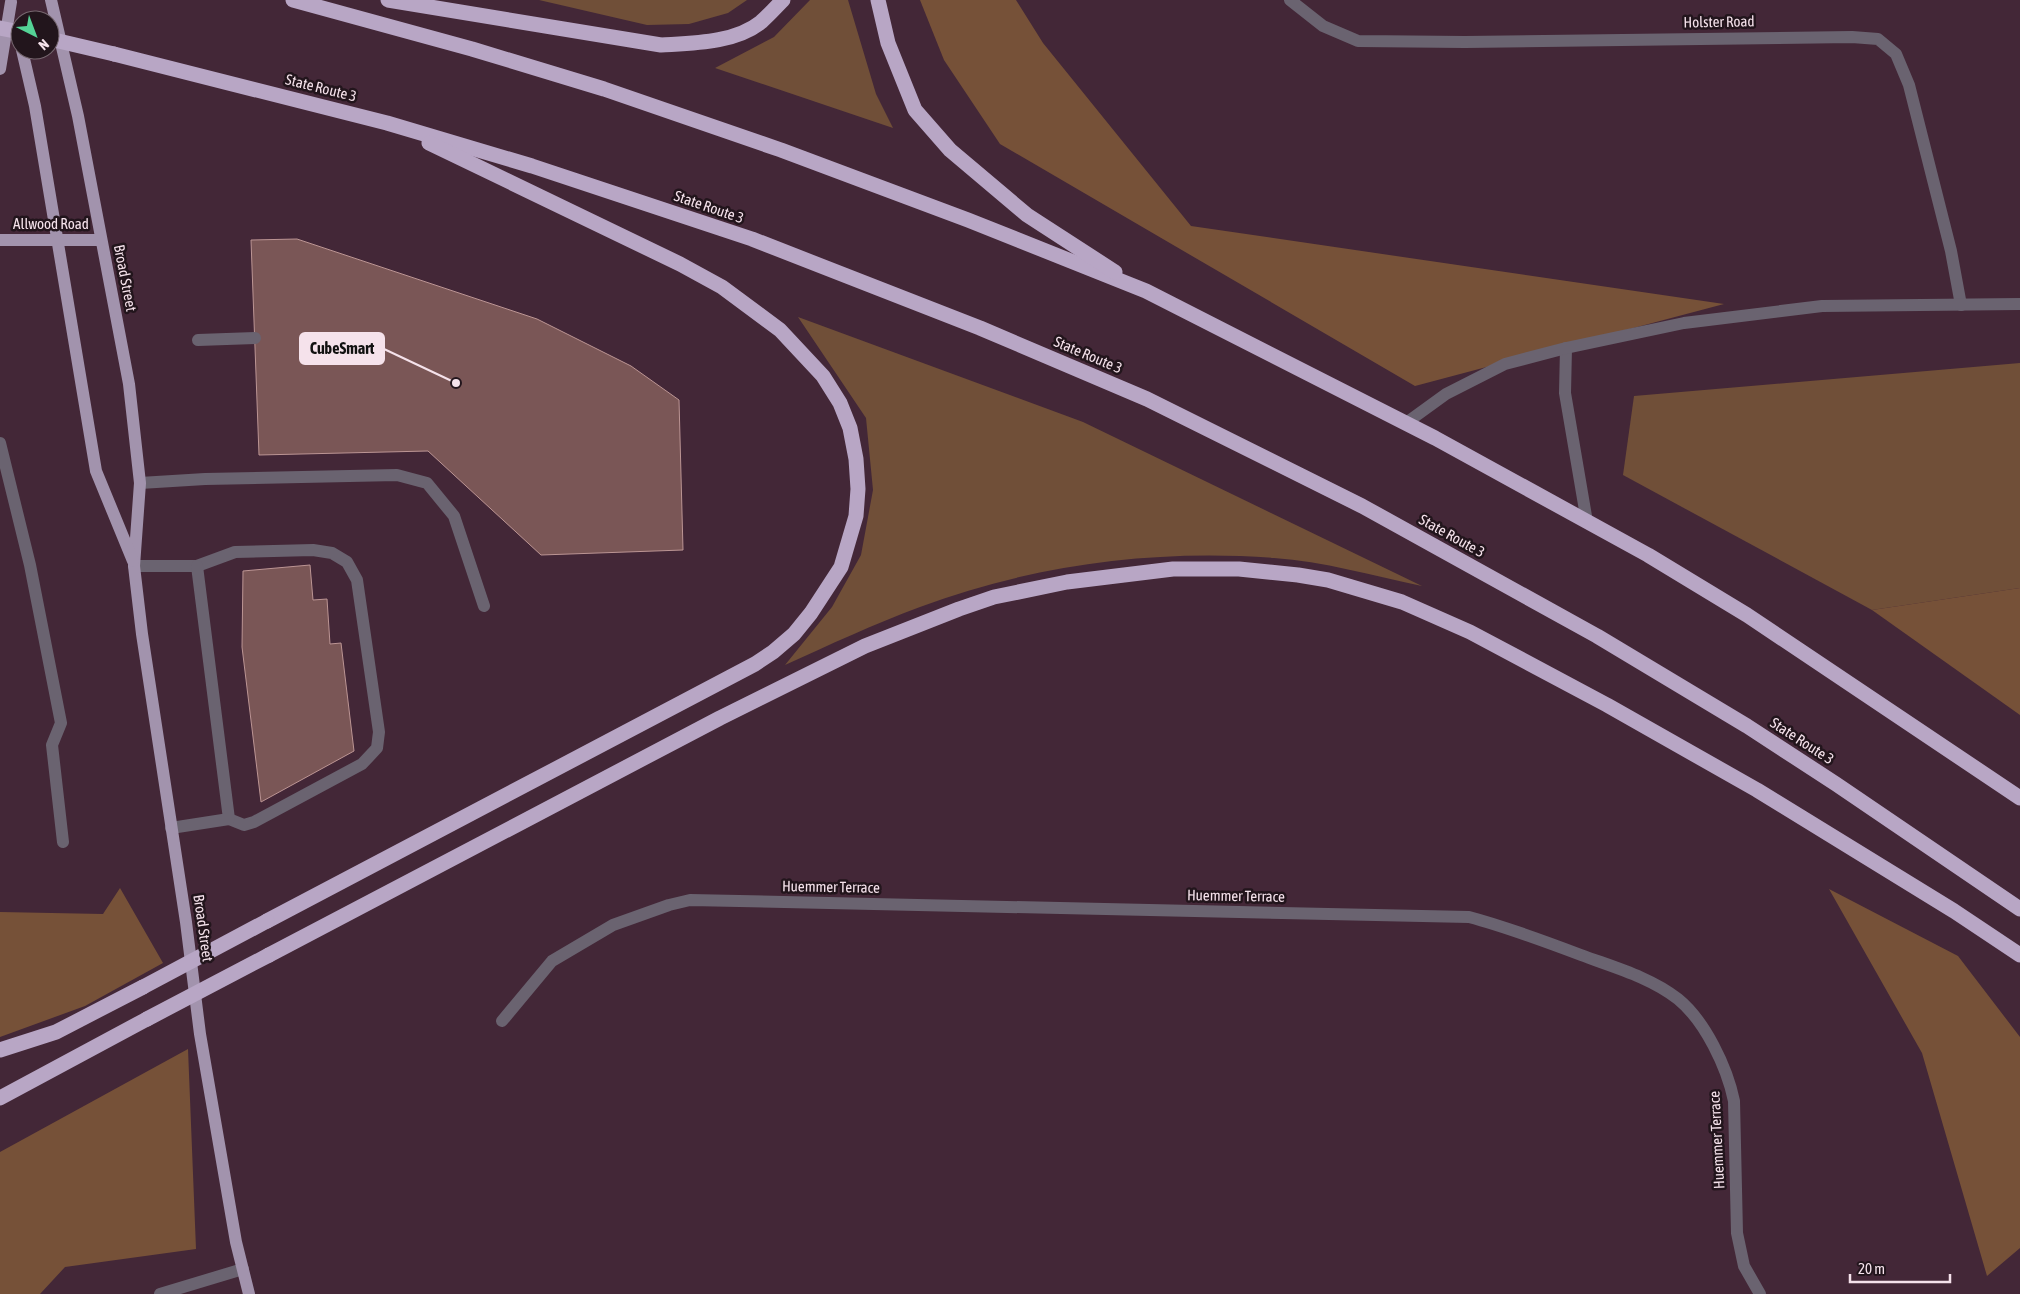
<svg xmlns="http://www.w3.org/2000/svg" width="2020" height="1294" viewBox="0 0 2020 1294" font-family="'Asap Condensed',sans-serif">
  <rect width="100%" height="100%" fill="#432737"/>
  <g fill="#704f38">
    <polygon points="539,0 747,0 728,13 689,24 647,25"/>
    <polygon points="810,0 848,0 876,94 893,128 715,68 774,37"/>
    <path d="M 798,317 L 1083,422 L 1422,586 C 1373,576 1323,561 1274,558 C 1154,549 1032,565 920,607 C 874,624 829,645 785,665 L 832,607 L 861,555 L 873,490 L 866,418 Z"/>
    <polygon points="2020,363 2020,588 1872,610 1623,475 1634,396"/>
  </g>
  <g fill="#765138">
    <polygon points="920,0 1016,0 1043,43 1191,226 1724,304 1415,386 1000,144 944,60"/>
    <polygon points="2020,588 2020,715 1872,610"/>
    <polygon points="120,888 163,963 85,1006 0,1037 0,912 103,914"/>
    <polygon points="1829,889 1958,956 2020,1037 2020,1248 1987,1276 1922,1053"/>
    <polygon points="188,1049 196,1249 65,1267 40,1294 0,1294 0,1152"/>
  </g>
  <g fill="#7a5656" stroke="#bc9594">
    <polygon points="297,239 537,319 631,366 679,400 683,550 541,555 428,451 259,455 251,240"/>
    <polygon points="310,565 313,600 327,599 330,644 341,643 354,751 261,802 242,647 243,571"/>
  </g>
  <g fill="none" stroke-linecap="round" stroke-linejoin="round">
    <g stroke="#6a6370" stroke-width="12">
      <polyline points="1290,0 1323,26 1358,41 1465,42 1852,37 1878,39 1896,54 1909,85 1951,251 1961,305"/>
      <polyline points="198,340 255,338"/>
      <polyline points="1566,348 1565,393 1587,522"/>
      <polyline points="1406,423 1446,394 1505,364 1566,348 1684,323 1822,306 2020,304"/>
      <polyline points="0,443 30,565 61,723 52,745 63,842"/>
      <polyline points="140,483 205,479 397,475 427,483 454,516 484,606"/>
      <polyline points="134,566 197,566 235,552 313,550 332,553 347,562 357,580 379,732 377,748 362,764 254,822 244,825 229,819"/>
      <polyline points="171,828 229,819 197,566"/>
      <path d="M 502,1021 L 552,961 L 613,925 L 669,905 L 690,900 L 1469,917 C 1507,927 1544,941 1581,955 C 1613,967 1650,977 1678,999 C 1705,1021 1727,1067 1734,1101 L 1737,1233 L 1744,1266 L 1760,1294"/>
      <polyline points="160,1294 243,1269"/>
    </g>
    <g stroke="#a293ad" stroke-width="12">
      <polyline points="51,0 78,116 129,384 140,483 134,566 142,634 186,922 200,1034 236,1242 249,1294"/>
      <polyline points="22,50 35,106 96,471 133,561"/>
      <polyline points="0,69 11,2"/>
      <polyline points="0,240 101,240"/>
    </g>
    <g stroke="#b8a6c5" stroke-width="15">
      <polyline points="293,0 472,49 604,89 781,150 968,220 1146,291 1435,438 1648,555 1747,615 2020,798"/>
      <path d="M 388,0 L 661,45 C 693,43 735,43 761,22 C 769,15 776,7 783,0"/>
      <polyline points="878,0 888,43 915,110 950,150 1027,215 1115,272"/>
      <polyline points="114,54 387,123 532,166 752,239 980,328 1147,399 1362,506 1597,636 1747,726 1836,784 2020,909"/>
      <polyline points="267,921 755,664 773,652 794,634 811,613 841,567 856,516 858,489 856,459 850,428 840,403 823,376 780,330 722,287 680,264 429,143"/>
      <polyline points="269,955 720,718 865,646 959,609 994,597 1067,582 1173,569 1239,569 1298,575 1328,580 1402,602 1470,632 1607,705 1757,790 1954,911 2020,955"/>
      <polyline points="0,1050 56,1032 143,987"/>
      <polyline points="0,1098 147,1019"/>
    </g>
    <g stroke="#b8a6c5" stroke-width="15">
      <polyline points="0,28 20,32"/>
      <polyline points="50,39 114,54"/>
      <polyline points="143,987 267,921"/>
      <polyline points="147,1019 269,955"/>
    </g>
  </g>
  <g text-anchor="middle" stroke-width="5" stroke-linejoin="round" paint-order="stroke">
    <g font-size="15" fill="#f5e2eb" stroke="#22151c">
      <text transform="translate(1719 22) rotate(-1)" y="5">Holster Road</text>
      <text transform="translate(321 88) rotate(14)" y="5">State Route 3</text>
      <text transform="translate(709 207) rotate(19)" y="5">State Route 3</text>
      <text x="51" y="229">Allwood Road</text>
      <text transform="translate(125 278) rotate(79)" y="5">Broad Street</text>
      <text transform="translate(1088 355) rotate(23)" y="5">State Route 3</text>
      <text transform="translate(1452 536) rotate(29)" y="5">State Route 3</text>
      <text transform="translate(1802 741) rotate(33)" y="5">State Route 3</text>
      <text transform="translate(831 887) rotate(1)" y="5">Huemmer Terrace</text>
      <text transform="translate(1236 896) rotate(1)" y="5">Huemmer Terrace</text>
      <text transform="translate(203 928) rotate(82)" y="5">Broad Street</text>
      <text transform="translate(1717 1140) rotate(-93)" y="5">Huemmer Terrace</text>
    </g>
  </g>
  <path fill="none" stroke="#f5e2eb" stroke-width="2" d="M456 383L384 349"/>
  <circle fill="#f5e2eb" stroke="#22151c" stroke-width="2" cx="456" cy="383" r="5"/>
  <rect fill="#f5e2eb" stroke="#f5e2eb" stroke-width="2" x="300" y="333" width="84" height="31" rx="5"/>
  <g font-size="16" text-anchor="middle" font-weight="bold" fill="#111">
    <text x="342" y="354">CubeSmart</text>
  </g>
  <g transform="translate(35 35) rotate(138)"><circle r="24" fill="#22151c" stroke="#76676f"/>
  <path d="M0-4L9 19L0 12L-9 19Z" fill="#54d396"/>
  <text y="-8" font-size="14" font-weight="bold" text-anchor="middle" fill="#f5e2eb">N</text>
  </g>
  <path d="M1850 1274v8h100v-8" fill="none" stroke="#f5e2eb" stroke-width="2.5"/>
  <text x="1858" y="1274" font-size="15" fill="#f5e2eb" stroke="#22151c" stroke-width="4" paint-order="stroke">20 m</text>
</svg>
